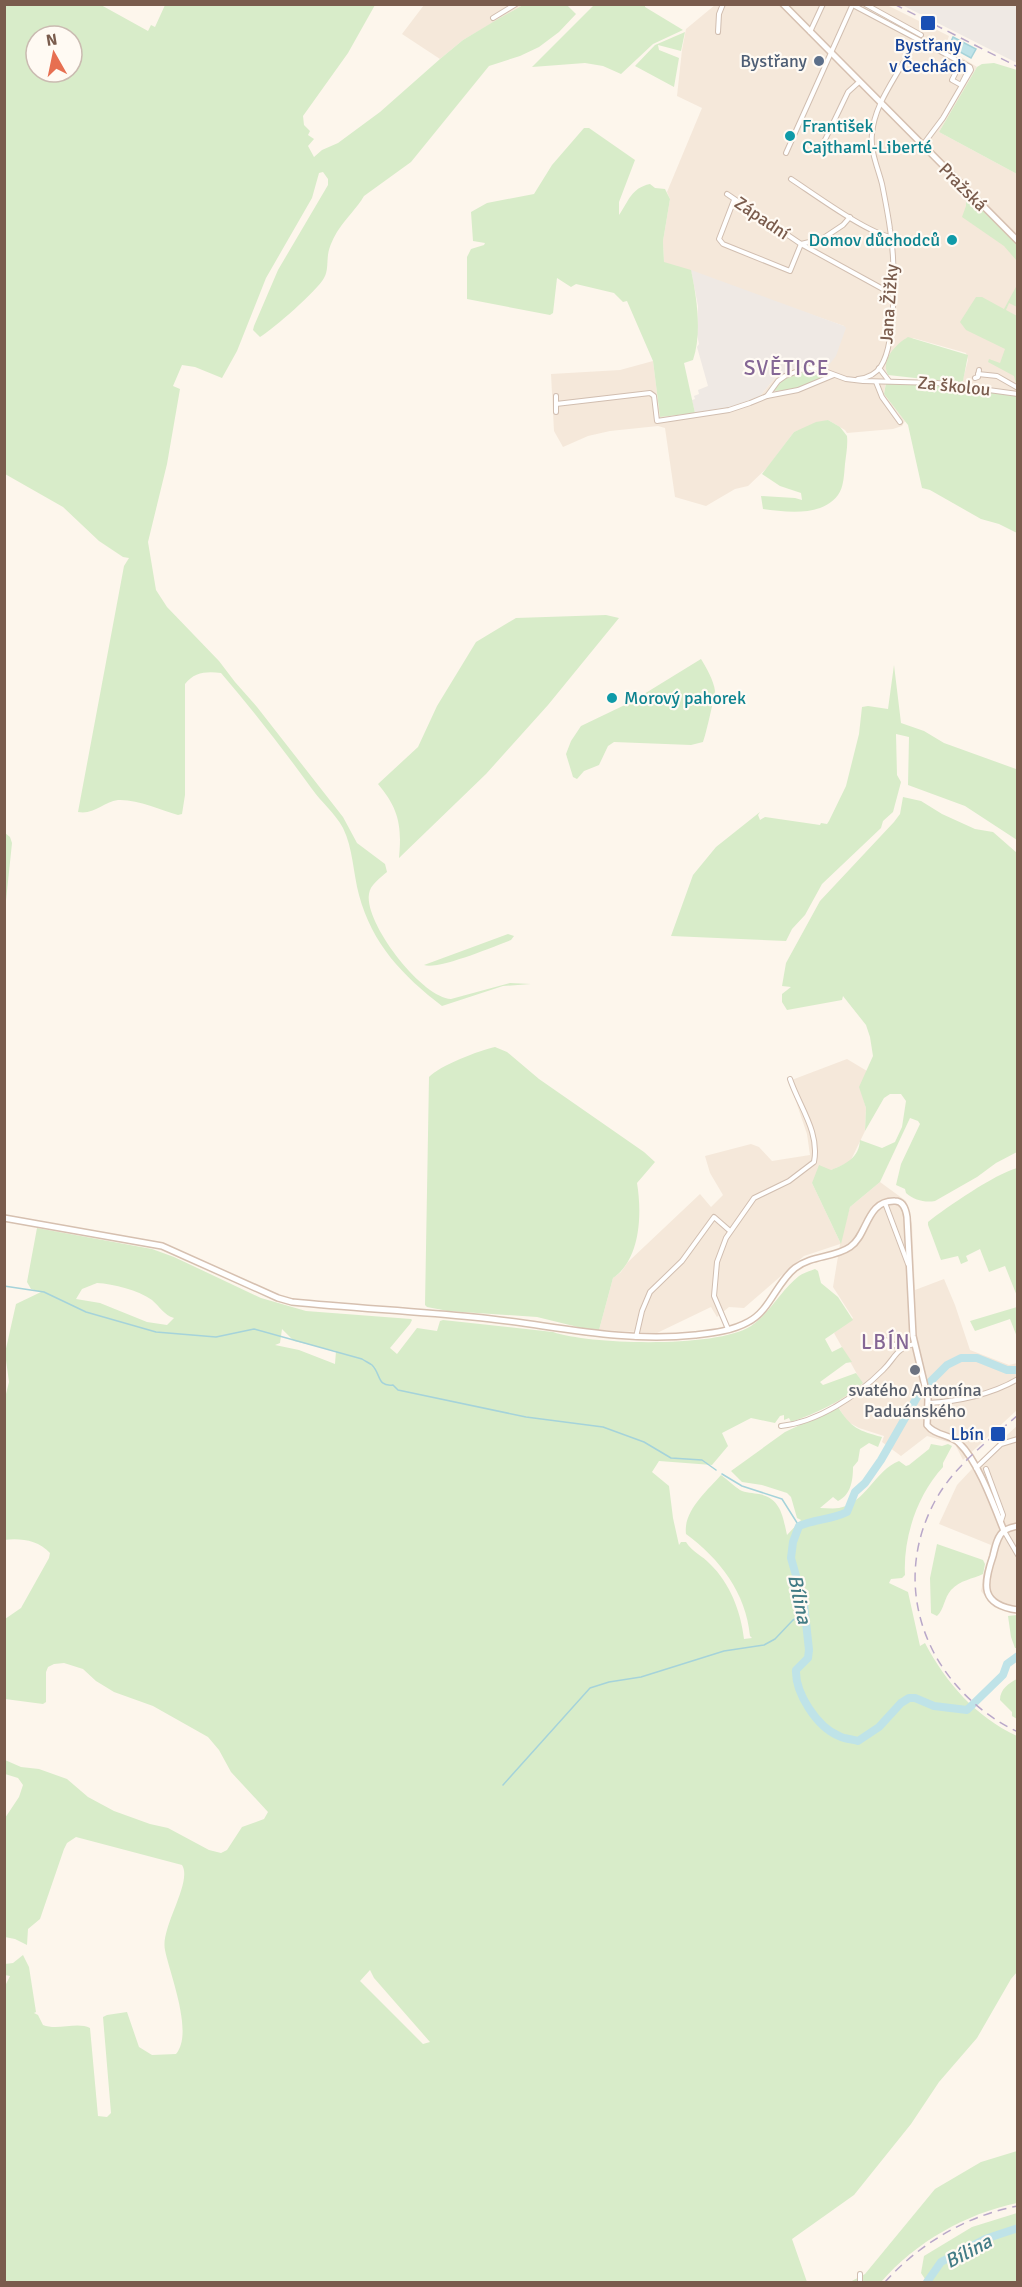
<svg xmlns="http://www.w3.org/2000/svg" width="1022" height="2287" viewBox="0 0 1022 2287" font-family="Signika,sans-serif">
  <rect width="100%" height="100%" fill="#fdf6ec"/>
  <g fill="#f5e8da">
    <polygon points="424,5 523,5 463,40 440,59 402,34"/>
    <polygon points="715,5 887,5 949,36 945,47 977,67 939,132 1017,174 1017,395 961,387 968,360 966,353 913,338 886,366 887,374 884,394 905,421 902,426 893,429 847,433 845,430 828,420 794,432 767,468 748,486 735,489 706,506 675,497 665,428 658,426 610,431 588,436 563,447 554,431 551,374 620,370 653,361 660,417 695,413 733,406 760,396 775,378 802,365 823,364 844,326 664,263 663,241 670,199 667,192 702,108 677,96 682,50 686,29"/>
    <polygon points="847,1059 867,1071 860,1087 866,1108 865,1131 850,1162 831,1170 812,1183 840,1242 850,1207 880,1182 906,1201 912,1224 915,1290 944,1279 955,1305 970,1350 1009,1365 1017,1363 1017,1410 963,1460 955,1444 927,1436 901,1456 882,1442 884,1436 859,1428 848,1422 838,1407 835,1409 833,1403 862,1383 834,1333 853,1318 833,1287 840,1244 804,1256 744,1308 729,1307 717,1317 711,1307 657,1333 599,1330 613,1278 621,1272 628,1262 700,1194 711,1207 723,1195 710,1173 705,1156 751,1144 759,1147 772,1161 810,1155 807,1134 789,1081"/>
    <polygon points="1017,1426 1017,1611 1015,1612 994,1607 981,1591 991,1545 939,1524 957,1485 988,1452"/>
  </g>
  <g fill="#efe9e4">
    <polygon points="902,5 1017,5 1017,63"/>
    <polygon points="691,270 844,326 846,328 836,356 828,366 822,364 802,365 775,378 760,396 733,406 695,413 692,400 695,399 694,396 699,394 698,390 708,386 697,347 699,344 697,334 698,306"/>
  </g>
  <g fill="#d8ecc9" fill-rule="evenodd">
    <path d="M 4,5 L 101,5 L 148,31 L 151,25 L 155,27 L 165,5 L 375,5 L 348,53 L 303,116 L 304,125 L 310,131 L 308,135 L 314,139 L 308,146 L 314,157 L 322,150 L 338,143 L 380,112 L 440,59 L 463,40 L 498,19 L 523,5 L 567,5 L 576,14 L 559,32 L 539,47 L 520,56 L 489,66 L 411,162 L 364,196 C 357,208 346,218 339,229 C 334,236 329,247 328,255 C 327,262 328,272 324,278 C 317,291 273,329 260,337 L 253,330 L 254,326 L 278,270 L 328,185 L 328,179 L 323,172 L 319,173 L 312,198 L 266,278 L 237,351 L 222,378 L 195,367 L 182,365 L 173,386 L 180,389 L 167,464 L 148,542 L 156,590 L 167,607 L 219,661 L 235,682 L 257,707 L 343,817 L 357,843 L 385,864 L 387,872 C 380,878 370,885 369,894 C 364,923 422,998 451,999 L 510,983 L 531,984 L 503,986 L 442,1006 C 403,976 372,944 359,895 C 353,873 353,848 343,828 C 335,813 321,802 312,789 C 283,749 253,710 221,673 C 207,671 194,672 185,684 L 185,795 L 182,814 L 178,815 C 161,810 137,799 118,800 C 103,802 94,815 78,812 L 124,566 L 129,558 L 123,557 L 99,541 L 63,507 L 5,474 ZM 36,36 L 72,36 L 72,72 L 36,72 Z"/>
    <polygon points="594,5 645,5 645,7 683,30 653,44 621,74 603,66 585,63 532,67"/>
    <polygon points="685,32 681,51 658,45 659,50 679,58 674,87 635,66 655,45"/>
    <polygon points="994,63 1017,70 1017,174 939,132 977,67 982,64"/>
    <path d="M 584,128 L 589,128 L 635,160 L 619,202 L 619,215 C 629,201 631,188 650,184 L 655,188 L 665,189 L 670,199 L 663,241 L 664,262 L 691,270 C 697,298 702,334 693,360 L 684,363 L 695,413 L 660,417 L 653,361 L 627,301 L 623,302 L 614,293 L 576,284 L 571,287 L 557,278 L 553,313 L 550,315 L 467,299 L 467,257 L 471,249 L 484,245 L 485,243 L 473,241 L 471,212 L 487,203 L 534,194 L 552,165 Z"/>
    <polygon points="950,175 1017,244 1017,261 1004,246 962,217 966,206 966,197 948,180 944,179"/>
    <polygon points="1017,285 1017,307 1009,303 1006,310 1017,316 1017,387 1014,376 988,362 989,359 1000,363 1005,349 966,330 960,322 976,297 982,297 1004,309"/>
    <path d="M 908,337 L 968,355 L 963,381 L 960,383 L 888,375 C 880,360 896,344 908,337 Z"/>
    <polygon points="810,370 830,374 829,376 797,389 773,391 785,378"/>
    <polygon points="886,383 937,384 1017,395 1017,533 999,524 981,519 930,490 922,488 908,425 884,394"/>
    <path d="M 828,420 L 840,427 L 847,436 C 848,445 846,455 845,464 C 844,474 844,487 838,495 C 822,517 786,512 763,509 L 761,496 L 795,498 L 802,500 L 801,493 L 780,486 L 762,474 L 794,432 L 816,422 Z"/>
    <path d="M 606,615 L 619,618 L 548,705 L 486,774 L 399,858 C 402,826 399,809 378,784 L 418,747 L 437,706 L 476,642 L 516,618 Z"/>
    <path d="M 701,659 C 706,667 714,681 715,691 C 715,695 705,738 703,742 L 691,745 L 614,742 L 608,746 L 599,765 L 584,771 L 577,779 L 573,777 L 566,754 L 571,741 L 581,726 L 631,702 Z"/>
    <polygon points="894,665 901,723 924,731 944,743 1016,769 1017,765 1017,840 965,806 908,785 909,737 896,734 897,775 901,782 893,812 883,821 881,828 822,884 805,915 792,929 786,941 671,936 693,875 716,847 760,812 758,815 760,820 765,817 820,825 821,823 827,824 829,821 846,786 859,734 862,707 868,706 888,709"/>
    <path d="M 903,797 L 921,801 L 942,814 L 975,829 L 993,832 L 1017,853 L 1017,1152 L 996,1163 L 977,1177 L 935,1201 C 925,1203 914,1200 906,1193 L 905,1189 L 896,1185 L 901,1164 L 920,1124 L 918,1121 L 910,1118 L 880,1182 L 850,1207 L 841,1244 L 812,1183 L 819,1165 L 831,1170 C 846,1164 859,1158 860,1140 L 882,1148 L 895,1142 L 902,1127 L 906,1101 L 901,1094 L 890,1094 L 884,1098 L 865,1131 L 866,1108 L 859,1087 L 873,1056 L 870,1037 L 866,1025 L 843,996 L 842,1000 L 787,1010 L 782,1002 L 782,994 L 791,987 L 782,986 L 786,963 L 820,901 L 894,822 L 900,814 Z"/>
    <polygon points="5,833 10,837 12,843 5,910"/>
    <path d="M 508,934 L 514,936 L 511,940 C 495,946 438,970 424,965 Z"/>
    <path d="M 495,1047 L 507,1052 L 539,1079 L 644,1152 L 655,1162 L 637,1183 C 642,1213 641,1259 613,1278 L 599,1330 L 586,1329 L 537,1317 L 448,1311 L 427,1307 L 425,1305 L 429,1077 C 439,1066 480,1050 495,1047 Z"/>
    <path d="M 1017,1168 L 1018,1168 L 1017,1296 L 1005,1266 L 989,1272 L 980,1249 L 966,1256 L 968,1261 L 961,1264 L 958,1256 L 941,1260 L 928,1225 L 928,1222 C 947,1207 995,1174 1017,1168 Z"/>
    <path d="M 37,1228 L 152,1249 L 174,1257 L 261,1298 L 306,1311 L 411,1319 L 412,1320 L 410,1324 L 390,1348 L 397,1354 L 417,1328 L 437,1331 L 440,1321 L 443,1320 L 553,1332 C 591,1345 718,1348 751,1326 C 770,1313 781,1290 799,1276 C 803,1273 810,1271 815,1269 L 818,1271 L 821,1283 L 838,1297 L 853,1320 L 825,1339 L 832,1352 L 842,1347 L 852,1362 L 846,1363 L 820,1382 L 823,1385 L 856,1373 L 863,1383 C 842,1401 817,1413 791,1422 L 789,1418 L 784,1420 L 784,1415 L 780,1416 L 775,1423 L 751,1418 L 722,1433 L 728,1446 L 712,1465 L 659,1461 L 652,1472 L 669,1486 L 673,1518 L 679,1545 L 681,1542 L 686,1542 C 692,1552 703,1556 710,1564 C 730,1583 741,1612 744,1639 L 752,1638 L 750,1636 C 746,1593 720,1559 686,1534 C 683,1511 707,1491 721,1475 C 728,1480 734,1486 740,1490 C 745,1493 754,1493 759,1494 C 781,1498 783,1517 787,1535 L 801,1520 L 797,1518 L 791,1497 L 787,1493 L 762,1485 L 742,1482 L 731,1471 L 785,1432 L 838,1407 C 851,1428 859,1431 882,1437 L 878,1447 L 869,1443 L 860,1449 L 858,1461 L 853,1467 C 853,1480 851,1495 838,1501 L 833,1497 L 820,1508 C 826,1508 833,1509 839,1508 C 866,1503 875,1470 899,1461 L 906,1466 L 909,1465 L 929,1449 L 931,1444 L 942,1446 L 948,1444 L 952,1446 L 943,1463 L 943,1467 C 917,1495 903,1538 905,1575 L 902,1578 L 891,1579 L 889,1583 L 908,1592 L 920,1646 L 925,1643 C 946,1683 976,1717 1017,1736 L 1017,1972 L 1011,1979 L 977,2038 L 939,2082 L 911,2124 L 854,2195 L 792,2239 L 807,2282 L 5,2282 L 4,1988 L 10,1976 L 5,1975 L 5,1964 L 13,1963 L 23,1955 L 29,1967 L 36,2012 L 34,2013 L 38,2015 L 43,2025 C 58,2031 77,2021 90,2028 L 98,2116 L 107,2117 L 111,2113 L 103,2017 L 107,2015 L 127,2012 L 139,2047 L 152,2055 L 176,2054 C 194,2033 170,1975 165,1950 C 160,1928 193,1882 182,1865 L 76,1837 L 67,1843 L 64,1849 L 40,1919 L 28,1929 L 27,1945 L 15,1939 L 5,1937 L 5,1818 L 19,1797 L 23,1785 L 18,1778 L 5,1774 L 5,1760 L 21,1767 L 39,1769 L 67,1779 L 88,1797 L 114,1811 L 150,1824 L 168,1828 L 209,1850 L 221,1853 L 227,1850 L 242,1827 L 264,1819 L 268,1812 L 231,1772 L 219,1750 L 208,1737 L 153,1706 L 114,1692 L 96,1681 L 83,1669 L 64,1663 L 54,1664 L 48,1667 L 46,1672 L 46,1702 L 43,1704 L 5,1699 L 5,1619 L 21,1608 L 49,1558 L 50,1553 C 38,1540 20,1538 4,1540 L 4,1402 L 9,1382 L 5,1353 L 16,1304 L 41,1292 L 31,1289 L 27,1282 ZM 97,1283 C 114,1284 138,1290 152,1300 C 160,1307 164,1315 174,1318 L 167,1325 L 147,1322 L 100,1303 L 76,1299 L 82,1289 ZM 282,1329 L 294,1341 L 336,1351 L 335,1364 L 299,1350 L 275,1345 L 280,1343 ZM 370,1970 L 374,1978 L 430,2042 L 423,2044 L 360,1981 Z"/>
    <polygon points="1017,1307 1017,1337 1010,1319 975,1331 970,1321"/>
    <path d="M 937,1544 L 983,1560 L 985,1564 L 983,1574 C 973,1579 960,1580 951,1590 C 944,1598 944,1610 937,1616 L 931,1613 L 930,1578 Z"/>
    <polygon points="1017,1615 1017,1648 1015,1648 1011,1637 1008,1616"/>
    <path d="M 1017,1679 L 1017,1719 L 1012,1716 L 1012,1712 L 1000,1700 C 1000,1689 1009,1683 1017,1679 Z"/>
    <path d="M 1017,2151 L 1017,2203 C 965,2214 916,2242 881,2282 L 850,2282 L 865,2274 L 935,2189 L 981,2162 Z"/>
    <polygon points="1017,2213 1017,2282 927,2282 921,2273 924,2256 972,2227"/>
  </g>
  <polygon fill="#bfe3e8" stroke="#a5d3da" stroke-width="1.5" points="953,37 976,49 971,58 949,46"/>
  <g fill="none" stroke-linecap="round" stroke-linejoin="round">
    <g stroke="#a5d3da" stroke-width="1.5">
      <path d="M 4,1286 L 44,1292 L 86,1312 L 156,1332 L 216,1337 L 254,1329 L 362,1359 C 365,1361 369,1363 372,1365 C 381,1374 377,1387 393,1385 L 398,1390 L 526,1417 L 603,1427 L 644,1442 L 671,1458 L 702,1460 L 716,1470"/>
      <polyline points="722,1474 742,1486 782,1499 799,1526"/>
      <polyline points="503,1785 590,1688 609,1682 641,1677 724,1651 764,1645 775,1639 793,1620 804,1614"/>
    </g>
    <g stroke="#bfe3e8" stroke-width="8">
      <path d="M 1018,1370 L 1007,1370 L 977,1358 L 961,1358 L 947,1365 L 920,1392 L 881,1460 L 865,1483 L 855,1492 L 847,1512 C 831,1520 815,1519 799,1526 L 793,1542 L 791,1558 L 804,1604 L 809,1650 L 808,1658 L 796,1670 C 795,1693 817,1727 839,1736 C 844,1739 852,1739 858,1741 L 879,1727 L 901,1703 L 909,1698 L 915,1698 L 934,1706 L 967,1710 L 1003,1675 L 1007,1664 L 1018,1656"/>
      <polyline points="927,2282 941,2262 985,2239 1018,2228"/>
    </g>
    <defs>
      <g id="street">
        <polyline points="851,4 970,67 971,70 943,118 922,146"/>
        <polyline points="865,4 921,35"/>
        <polyline points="493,18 516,4"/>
        <polyline points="718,32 719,14 723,4"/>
        <polyline points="810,32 823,4"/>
        <polygon points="964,66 969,69 961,85 952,80 958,68"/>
        <polyline points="823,144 848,92 859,82"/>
        <polyline points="786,153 852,6"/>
        <path d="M 791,179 C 814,194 867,233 891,237"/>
        <polyline points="727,194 801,244 892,294"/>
        <polyline points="734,200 719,239 723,244 790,271 801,244 822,239 843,225 850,217"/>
        <polyline points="879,368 889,381"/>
        <polyline points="978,374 997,376 1018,388"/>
        <polyline points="975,378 978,377 979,370"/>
        <path d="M 858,379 C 867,378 876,374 881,366 C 897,341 895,259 890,229 C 888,214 885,199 882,184 C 878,168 870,151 872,134 C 874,108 890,86 903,63"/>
        <polyline points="876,382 882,397 900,422"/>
        <polyline points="767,396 798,390 834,375"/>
        <polyline points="556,404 650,393 654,396 657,421 729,410 750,403 767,396 778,381 785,376 806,368 819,369 846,379 863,381 937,383 1018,394"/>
        <polyline points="556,412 556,396"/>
        <polyline points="885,1203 908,1264"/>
        <path d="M 728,1329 L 714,1296 L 717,1262 L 726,1238 L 754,1198 L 789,1181 L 814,1162 C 820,1132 799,1106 790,1079"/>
        <polyline points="878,1336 900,1348"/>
        <polyline points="636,1337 642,1311 650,1292 682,1261 714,1217 730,1231"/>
        <path d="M 928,1403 C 957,1402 993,1394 1018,1379"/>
        <path d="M 781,1426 C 818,1422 857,1396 883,1370 C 897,1356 894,1350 914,1344"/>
        <polyline points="976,1468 1001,1444 1018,1439"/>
        <polyline points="986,1469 1003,1515 1001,1521"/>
        <polyline points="1004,1531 1018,1555"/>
        <polyline points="860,2282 860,2274"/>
      </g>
      <g id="secondary">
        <polyline points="783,4 1018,241"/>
        <path d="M 4,1218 L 162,1246 L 278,1298 L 292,1302 C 352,1308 413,1311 473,1317 C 549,1324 617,1343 695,1335 C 712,1333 732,1331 748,1322 C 770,1311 776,1283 795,1268 C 812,1255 834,1258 850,1247 C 868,1235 866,1200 895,1201 C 904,1201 906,1210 907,1217 L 913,1336 L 928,1399 L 927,1425 C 935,1436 950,1434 959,1443 C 978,1461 994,1506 1004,1531"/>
        <path d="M 1018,1526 C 1013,1527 1008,1528 1004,1531 C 997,1536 995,1548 993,1556 C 983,1585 980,1605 1018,1610"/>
      </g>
    </defs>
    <use href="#street" stroke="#d1beb0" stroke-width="6"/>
    <use href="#secondary" stroke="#d6c0b0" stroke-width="8"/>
    <use href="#street" stroke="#fff" stroke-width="4"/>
    <use href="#secondary" stroke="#fff" stroke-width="5"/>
    <g stroke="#b9a8c9" stroke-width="1.5" stroke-dasharray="9 6" stroke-linecap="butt">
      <polyline points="894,4 1018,67"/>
      <path d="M 1018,1415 C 988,1441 954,1466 935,1501 C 887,1590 930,1690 1018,1732"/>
      <path d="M 885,2282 C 918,2245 967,2215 1018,2206"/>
    </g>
  </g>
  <g fill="#1a4fb4" stroke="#fffaf3" stroke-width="2">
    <rect x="920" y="15" width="16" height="16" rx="3"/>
    <rect x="990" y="1426" width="16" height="16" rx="3"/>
  </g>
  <circle fill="#5c6f8a" stroke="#fffaf3" stroke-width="2" cx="819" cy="61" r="6"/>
  <g fill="#0f9aa8" stroke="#fffaf3" stroke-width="2">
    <circle cx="790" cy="136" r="6"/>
    <circle cx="952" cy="240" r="6"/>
    <circle cx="612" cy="698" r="6"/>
  </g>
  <circle fill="#6b7280" stroke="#fffaf3" stroke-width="2" cx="915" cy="1370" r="6"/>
  <g text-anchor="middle" stroke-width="4.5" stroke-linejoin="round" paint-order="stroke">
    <g font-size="18" fill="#164399" stroke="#fffaf3">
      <text x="928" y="51">Bystřany<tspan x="928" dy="21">v Čechách</tspan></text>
      <text x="984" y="1440" text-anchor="end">Lbín</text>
    </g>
    <g font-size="18" fill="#4e5e75" stroke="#fffaf3" text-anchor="end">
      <text x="807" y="67">Bystřany</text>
    </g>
    <g font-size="18" fill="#0d838f" stroke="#fffaf3" text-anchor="start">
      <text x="802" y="132">František<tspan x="802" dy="21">Cajthaml-Liberté</tspan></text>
      <text x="940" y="246" text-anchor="end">Domov důchodců</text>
      <text x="624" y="704">Morový pahorek</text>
    </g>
    <g font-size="18" fill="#7a5c4d" stroke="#fffaf3">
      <text transform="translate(963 187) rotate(45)" y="6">Pražská</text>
      <text transform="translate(762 218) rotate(34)" y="6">Západní</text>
      <text transform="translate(889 304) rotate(-86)" y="6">Jana Žižky</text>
      <text transform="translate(954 386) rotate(6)" y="6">Za školou</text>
    </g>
    <g font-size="18" fill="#5b616d" stroke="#fffaf3">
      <text x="915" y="1396">svatého Antonína<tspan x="915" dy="21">Paduánského</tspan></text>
    </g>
    <g font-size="20" font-style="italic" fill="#437c86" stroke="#fffaf3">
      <text transform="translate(800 1599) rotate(78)" y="7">Bílina</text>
      <text transform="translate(968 2251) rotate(-28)" y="7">Bílina</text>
    </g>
    <g font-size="21" letter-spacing="1.5" fill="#846695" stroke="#fffaf3">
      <text x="787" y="375">SVĚTICE</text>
      <text x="886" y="1349">LBÍN</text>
    </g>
  </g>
  <rect width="1022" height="2287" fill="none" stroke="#7a5c4d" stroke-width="12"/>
  <g transform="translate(54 54) rotate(351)"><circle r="28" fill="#fffaf3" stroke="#cabbb1" stroke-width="1.5"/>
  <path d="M0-4.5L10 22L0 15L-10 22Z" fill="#e76f51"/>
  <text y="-9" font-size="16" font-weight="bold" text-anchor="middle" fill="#7a5c4d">N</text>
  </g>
</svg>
